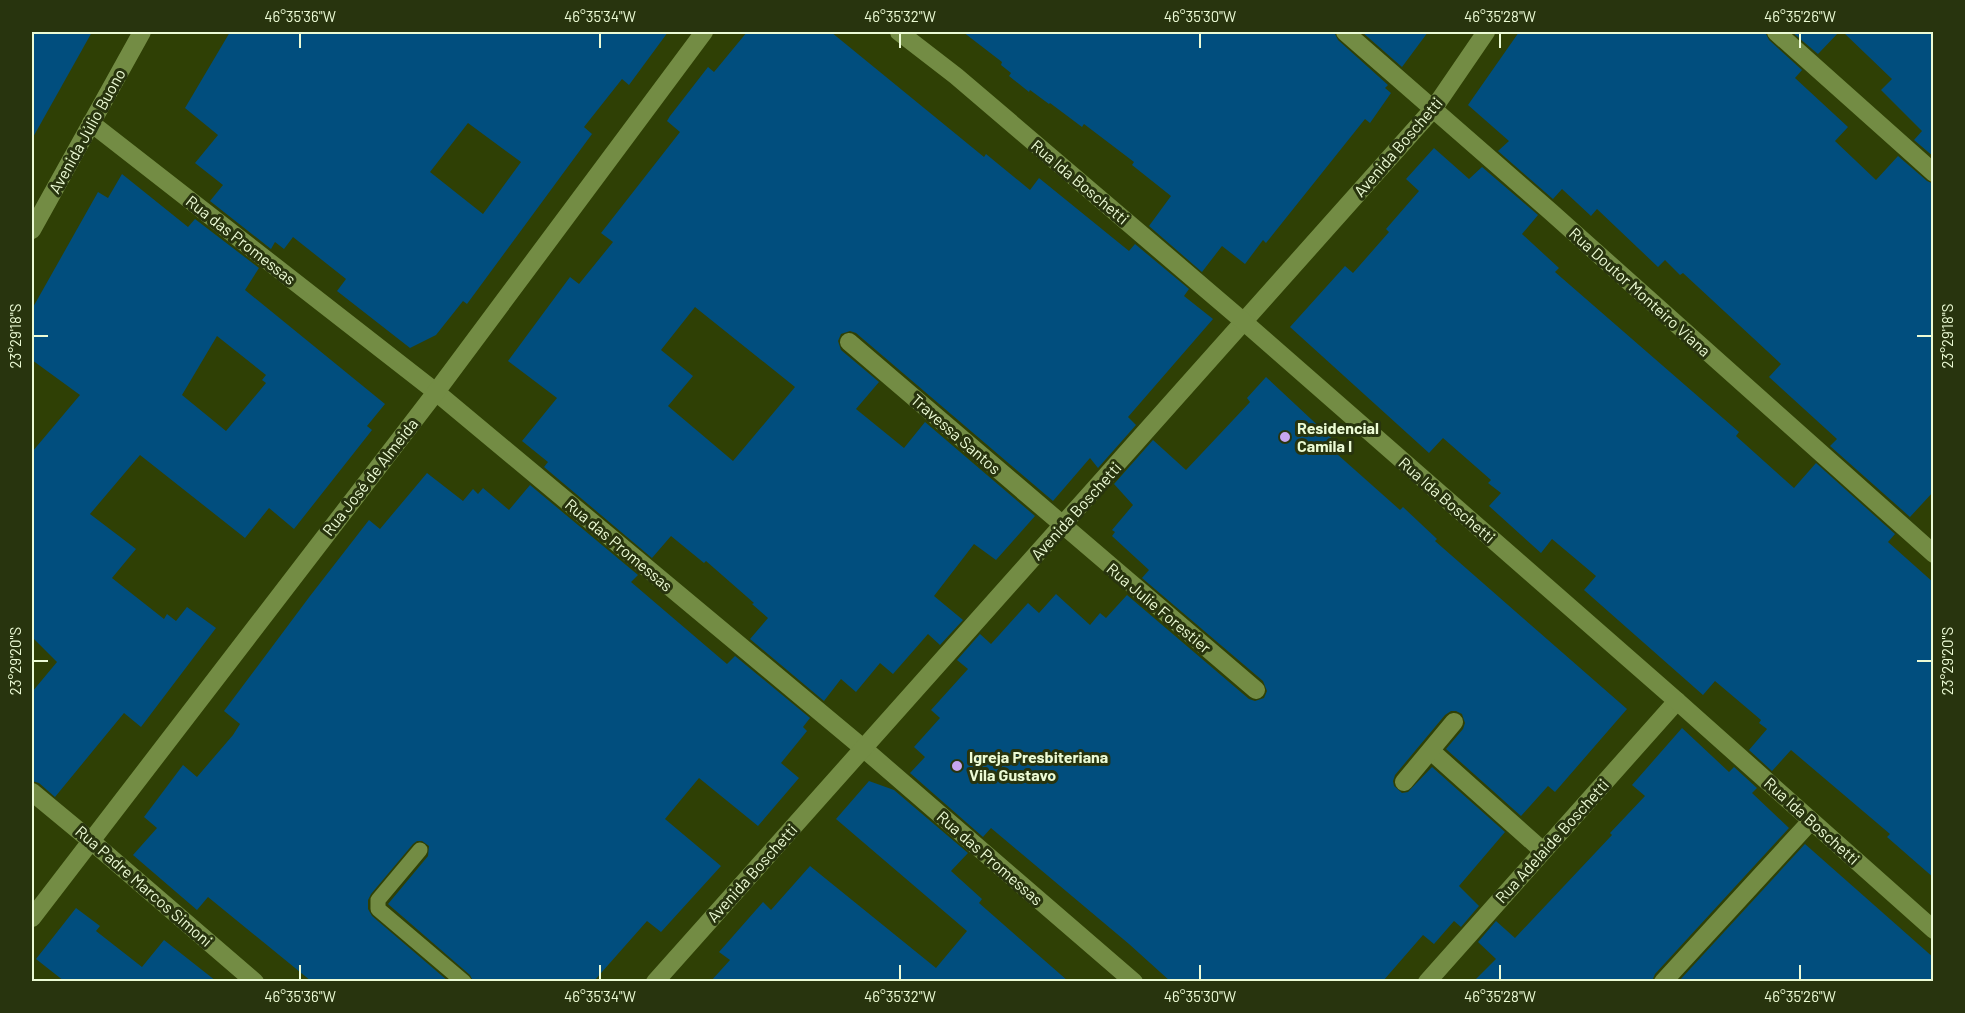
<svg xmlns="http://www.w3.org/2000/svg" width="1965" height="1013" viewBox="0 0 1965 1013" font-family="Barlow,sans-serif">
  <rect width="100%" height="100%" fill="#2f4005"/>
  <g fill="#014e7e" fill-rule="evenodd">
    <polygon points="32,32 92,32 32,139"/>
    <path d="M 230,32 L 668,32 L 629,85 L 622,79 L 584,127 L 592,134 L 467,304 L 463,301 L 436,335 L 410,348 L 337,291 L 346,279 L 293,237 L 284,249 L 275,242 L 271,249 L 210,201 L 223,185 L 195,163 L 218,135 L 185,108 ZM 468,123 L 521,162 L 483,214 L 430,172 Z"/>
    <path d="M 747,32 L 831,32 L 984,157 L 986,154 L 1030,190 L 1039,178 L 1129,251 L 1135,244 L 1189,289 L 1184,296 L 1213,319 L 1128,417 L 1136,425 L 1098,468 L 1090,458 L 1053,501 L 856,333 L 850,331 L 841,334 L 838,341 L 841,350 L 879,382 L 856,409 L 904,448 L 925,422 L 1035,516 L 996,560 L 974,544 L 934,596 L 963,620 L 940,645 L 928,634 L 893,674 L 880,663 L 856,692 L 841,679 L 824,701 L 750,639 L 768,618 L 752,604 L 754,603 L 706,561 L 704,563 L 671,536 L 652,558 L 544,467 L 548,462 L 522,441 L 557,398 L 508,361 L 570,277 L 579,284 L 613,242 L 601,233 L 680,132 L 667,121 L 670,116 L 708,67 L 714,72 ZM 695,307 L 795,387 L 733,461 L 668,406 L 693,376 L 661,350 Z"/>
    <polygon points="963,32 1334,32 1338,40 1388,85 1385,88 1391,93 1370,123 1365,119 1266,243 1263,240 1245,264 1222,246 1202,272 1149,226 1171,196 1132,165 1134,162 1084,124 1082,127 1050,103 1049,104 1030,90 1029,92 1009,76 1011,73 1001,65 1002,62"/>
    <polygon points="1362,32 1428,32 1402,67"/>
    <polygon points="1519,32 1765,32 1769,40 1802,70 1795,78 1848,127 1835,141 1876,180 1898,156 1927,181 1934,184 1934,491 1910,517 1830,446 1837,439 1769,377 1781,364 1683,273 1680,275 1665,260 1658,267 1597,209 1591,216 1562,189 1553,199 1498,151 1509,141 1468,105"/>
    <polygon points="1792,32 1839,32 1818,54"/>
    <polygon points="1843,32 1934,32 1934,157 1914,140 1922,131 1881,90 1892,79"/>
    <polygon points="1434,148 1469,179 1482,167 1538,215 1522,234 1559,268 1555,272 1739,432 1736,436 1794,488 1816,463 1895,534 1888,542 1934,583 1934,878 1887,837 1890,834 1791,750 1772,771 1749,750 1767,729 1759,723 1761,720 1715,681 1703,695 1584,590 1596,576 1552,539 1541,553 1489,506 1501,493 1488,483 1491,480 1443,438 1429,453 1290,327 1345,266 1353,273 1389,232 1386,229 1419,191 1406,179"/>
    <path d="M 122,174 L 188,227 L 195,219 L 259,268 L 245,290 L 385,404 L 367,426 L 372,430 L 294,529 L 269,508 L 245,538 L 140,455 L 90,514 L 136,549 L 112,578 L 164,619 L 167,614 L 176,621 L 187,607 L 216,628 L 141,727 L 124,713 L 55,797 L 39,783 L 32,781 L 32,692 L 57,662 L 32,637 L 32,452 L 80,395 L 32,360 L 32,309 L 98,192 L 108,198 ZM 217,336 L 266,375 L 262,380 L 266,383 L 226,431 L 182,395 Z"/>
    <polygon points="1266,377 1342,448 1337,454 1400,510 1403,507 1437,539 1435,541 1627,709 1555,792 1548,786 1521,816 1446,749 1463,729 1465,723 1462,714 1456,711 1451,711 1445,715 1395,775 1393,781 1394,786 1402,793 1408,792 1432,767 1505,832 1459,886 1479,906 1461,927 1454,921 1434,944 1423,935 1383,981 1170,981 1129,944 991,828 983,837 910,773 925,757 914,747 940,718 931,710 968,669 957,660 980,634 991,644 1028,603 1039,613 1056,594 1090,625 1100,613 1106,618 1127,595 1249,699 1255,701 1264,698 1267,691 1263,681 1142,578 1149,570 1112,536 1115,532 1112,530 1133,505 1114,484 1153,440 1186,470 1250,402 1247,398"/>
    <polygon points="427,473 463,501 473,489 478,494 483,488 509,510 530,485 638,575 631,582 727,664 735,656 810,718 803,727 807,731 781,763 799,778 758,826 699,778 665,819 721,866 661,932 647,921 594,981 473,981 470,975 388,904 428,856 429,846 422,841 417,841 413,844 371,894 368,900 368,909 372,916 448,981 311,981 208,897 197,910 133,855 157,828 144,817 183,765 197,777 233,735 240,724 224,711 310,596 369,520 380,529"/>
    <polygon points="1682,728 1729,772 1734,767 1757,788 1752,793 1789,828 1655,974 1652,981 1474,981 1496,959 1478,942 1496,921 1515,938 1612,835 1610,833 1645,796 1632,785"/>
    <polygon points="869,781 894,790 968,853 951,871 982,899 979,903 1068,981 711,981 730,960 719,952 763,902 771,910 810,866 936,968 967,931 836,819"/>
    <polygon points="1805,844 1934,958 1934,981 1679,981"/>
    <polygon points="76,908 100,926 96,931 142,967 164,940 216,981 64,981 36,959"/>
  </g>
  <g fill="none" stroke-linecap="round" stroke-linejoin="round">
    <polyline stroke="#738c44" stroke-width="15" points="420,850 378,900 378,909 464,982"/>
    <g stroke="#738c44" stroke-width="18">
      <polyline points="1345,32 1551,212 1934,554"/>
      <polyline points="1776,32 1934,173"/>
      <polyline points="91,123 436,392 863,748 1134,982"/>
      <polyline points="849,342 1256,690"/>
      <polyline points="1431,751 1543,851"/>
      <polyline points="1404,782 1454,722"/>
      <polyline points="32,792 90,840 255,982"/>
      <polyline points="32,918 436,392 704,32"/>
      <polyline points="655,982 1434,108 1486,32"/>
      <polyline points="1427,982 1677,701"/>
      <polyline points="1663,982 1811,821"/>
    </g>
    <polyline stroke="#738c44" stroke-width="18" points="899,32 956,76 1243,321 1677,701 1934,930"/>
    <polyline stroke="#738c44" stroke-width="18" points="32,230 142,32"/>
  </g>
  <path fill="none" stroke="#ecfbd5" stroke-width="2" d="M 300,33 L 300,48M 600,33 L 600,48M 900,33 L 900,48M 1200,33 L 1200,48M 1500,33 L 1500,48M 1800,33 L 1800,48M 33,336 L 48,336M 1917,336 L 1932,336M 33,661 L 48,661M 1917,661 L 1932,661M 300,965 L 300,980M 600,965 L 600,980M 900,965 L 900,980M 1200,965 L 1200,980M 1500,965 L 1500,980M 1800,965 L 1800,980"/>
  <g fill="#c7a6ef" stroke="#28340e" stroke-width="2">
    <circle cx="1285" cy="437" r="6"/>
    <circle cx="957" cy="766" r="6"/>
  </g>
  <g text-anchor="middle" stroke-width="6" stroke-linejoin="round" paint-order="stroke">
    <g font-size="16" fill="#ecfbd5" stroke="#28340e">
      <text transform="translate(87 131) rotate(-61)" y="6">Avenida Júlio Buono</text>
      <text transform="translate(1398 147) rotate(-49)" y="6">Avenida Boschetti</text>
      <text transform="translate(1080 182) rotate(40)" y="6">Rua Ida Boschetti</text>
      <text transform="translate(241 240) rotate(38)" y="6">Rua das Promessas</text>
      <text transform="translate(1640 292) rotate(42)" y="6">Rua Doutor Monteiro Viana</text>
      <text transform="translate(956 434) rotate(41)" y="6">Travessa Santos</text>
      <text transform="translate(370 477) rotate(-52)" y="6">Rua José de Almeida</text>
      <text transform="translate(1447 500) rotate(41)" y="6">Rua Ida Boschetti</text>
      <text transform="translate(1076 511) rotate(-48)" y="6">Avenida Boschetti</text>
      <text transform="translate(619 545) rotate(40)" y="6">Rua das Promessas</text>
      <text transform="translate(1159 608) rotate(40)" y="6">Rua Julie Forestier</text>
      <text transform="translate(1812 821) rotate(42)" y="6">Rua Ida Boschetti</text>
      <text transform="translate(1552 841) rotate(-48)" y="6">Rua Adelaide Boschetti</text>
      <text transform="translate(990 858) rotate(41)" y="6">Rua das Promessas</text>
      <text transform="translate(752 873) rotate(-48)" y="6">Avenida Boschetti</text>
      <text transform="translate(144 886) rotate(41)" y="6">Rua Padre Marcos Simoni</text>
    </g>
    <g font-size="16" font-weight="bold" fill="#ecfbd5" stroke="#28340e" text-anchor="start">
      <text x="1297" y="434">Residencial<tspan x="1297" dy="18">Camila I</tspan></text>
      <text x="969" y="763">Igreja Presbiteriana<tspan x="969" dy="18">Vila Gustavo</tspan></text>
    </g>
  </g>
  <rect width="1965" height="1013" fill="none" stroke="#28340e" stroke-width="66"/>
  <rect x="33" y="33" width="1899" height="947" fill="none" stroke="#ecfbd5" stroke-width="2"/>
  <g font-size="15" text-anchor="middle" fill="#ecfbd5">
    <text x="300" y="22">46°35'36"W</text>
    <text x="600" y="22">46°35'34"W</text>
    <text x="900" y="22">46°35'32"W</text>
    <text x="1200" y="22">46°35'30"W</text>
    <text x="1500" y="22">46°35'28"W</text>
    <text x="1800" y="22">46°35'26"W</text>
    <text transform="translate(16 336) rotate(-90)" y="5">23°29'18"S</text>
    <text transform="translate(1948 336) rotate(-90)" y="5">23°29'18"S</text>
    <text transform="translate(16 661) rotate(-90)" y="5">23°29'20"S</text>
    <text transform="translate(1948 661) rotate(-90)" y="5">23°29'20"S</text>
    <text x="300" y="1002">46°35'36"W</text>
    <text x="600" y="1002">46°35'34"W</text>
    <text x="900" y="1002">46°35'32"W</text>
    <text x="1200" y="1002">46°35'30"W</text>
    <text x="1500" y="1002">46°35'28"W</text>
    <text x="1800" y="1002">46°35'26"W</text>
  </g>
</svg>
